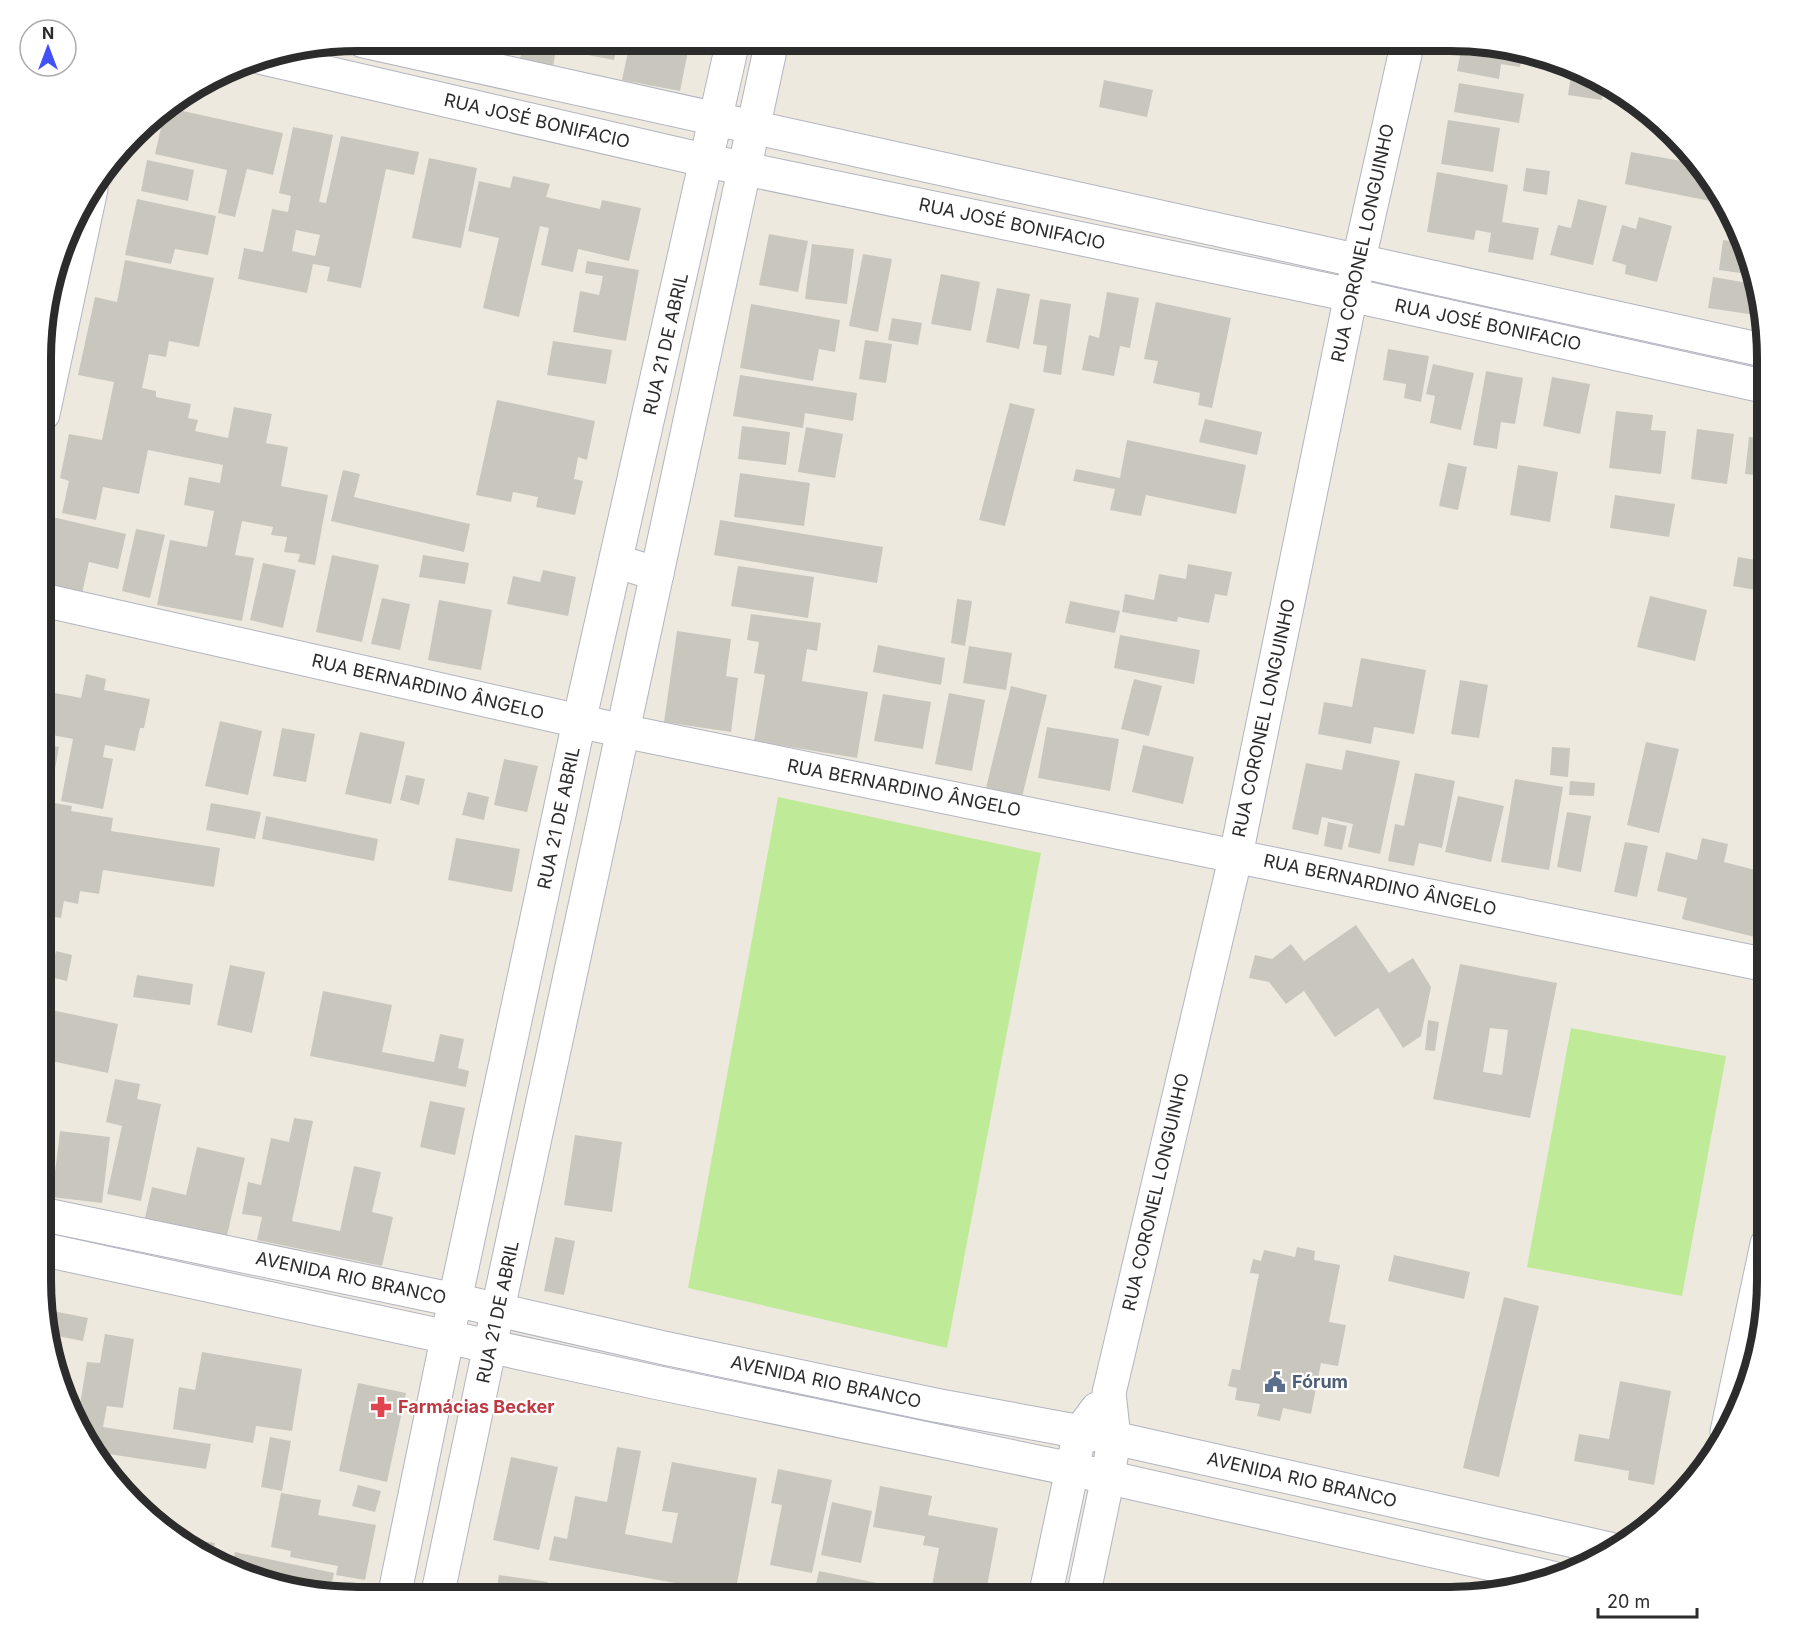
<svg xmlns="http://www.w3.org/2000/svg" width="1808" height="1638" viewBox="0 0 1808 1638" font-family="Inter,sans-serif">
  <rect width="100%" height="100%" fill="#eee9df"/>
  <g fill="#bfeb98">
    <polygon points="778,797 1041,853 947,1348 688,1288"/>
    <polygon points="1571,1028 1726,1056 1682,1296 1527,1267"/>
  </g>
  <g fill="#c9c7bd" fill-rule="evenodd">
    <polygon points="524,41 618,41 614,60 556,49 553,67 520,59"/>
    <polygon points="661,41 690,41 680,91 622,80 630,42 659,47"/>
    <polygon points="1463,41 1471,41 1522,55 1520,67 1501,64 1499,79 1457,71"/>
    <polygon points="1572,68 1591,73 1604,84 1602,100 1568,95"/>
    <polygon points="1104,80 1153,90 1147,117 1099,107"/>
    <polygon points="1459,83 1524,94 1519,123 1454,112"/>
    <polygon points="169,108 283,133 273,175 247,169 235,217 218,213 227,170 155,154 165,110"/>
    <polygon points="1448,120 1500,128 1493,172 1441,164"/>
    <path d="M 293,127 L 333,135 L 319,202 L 326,203 L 341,136 L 419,152 L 414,175 L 386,169 L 361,288 L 327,281 L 330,267 L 313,264 L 307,293 L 238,279 L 244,248 L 263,252 L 272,209 L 288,212 L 291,196 L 279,193 ZM 296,230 L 320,235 L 315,256 L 292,251 Z"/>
    <polygon points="1631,152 1698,164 1712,187 1710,201 1625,184"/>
    <polygon points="429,158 477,168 461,248 412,238"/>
    <polygon points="147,160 194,170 188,201 141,191"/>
    <polygon points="1526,168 1550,171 1547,195 1523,191"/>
    <polygon points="1437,172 1508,185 1502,222 1539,228 1533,260 1488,252 1491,233 1476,230 1474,240 1427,232"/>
    <polygon points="513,176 550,184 546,197 600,209 602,200 641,208 629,261 578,249 573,272 541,265 549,228 540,226 519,317 483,308 499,238 468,231 479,181 510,188"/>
    <polygon points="137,199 216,216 208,255 175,249 171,264 125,255"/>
    <polygon points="1578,199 1607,206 1593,265 1550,255 1558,225 1571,228"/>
    <polygon points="1639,217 1672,226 1657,282 1625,274 1626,265 1612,261 1622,225 1636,229"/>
    <polygon points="769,234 808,241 798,292 759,285"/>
    <polygon points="1723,240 1745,243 1749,259 1747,274 1719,270"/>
    <polygon points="812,244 854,249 847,304 805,299"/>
    <polygon points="863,254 892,259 878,332 849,326"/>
    <polygon points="125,260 214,278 199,347 169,341 166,357 149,354 142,388 156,391 156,397 191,404 188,418 198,420 195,431 228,438 234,407 272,414 266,443 288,447 281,486 328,495 315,565 298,562 300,554 284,552 287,537 271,535 273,527 242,521 235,555 254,558 242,621 157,605 170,540 207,547 214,511 184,505 189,477 220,483 223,465 148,450 139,494 103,487 96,520 62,513 69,481 60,478 69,434 102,440 114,382 78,375 95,297 117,302"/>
    <polygon points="587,261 639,270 626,341 573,332 580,291 599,295 603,276 585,273"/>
    <polygon points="941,274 980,282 971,331 931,324"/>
    <polygon points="1713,277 1754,284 1762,316 1708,308"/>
    <polygon points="997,288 1030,294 1019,349 986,342"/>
    <polygon points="1107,292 1139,298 1130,348 1120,346 1114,376 1082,370 1089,335 1099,338"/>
    <polygon points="1040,299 1071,304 1061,375 1043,372 1047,346 1033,344"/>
    <polygon points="1156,302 1231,318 1212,408 1198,405 1200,393 1153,383 1158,361 1144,359"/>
    <polygon points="751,304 840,320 835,352 819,349 813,381 740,368"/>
    <polygon points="892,318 922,323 918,345 888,340"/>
    <polygon points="865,340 892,344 886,383 859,379"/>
    <polygon points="553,341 612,350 606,384 547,375"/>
    <polygon points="1388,349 1429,356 1421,402 1404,398 1406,384 1383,380"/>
    <polygon points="1433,364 1474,373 1461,430 1430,423 1435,396 1426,394"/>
    <polygon points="1486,371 1523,378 1515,424 1501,422 1497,449 1473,445"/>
    <polygon points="740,375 857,393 853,421 805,413 803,428 733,416"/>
    <polygon points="1552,377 1590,384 1580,434 1543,426"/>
    <polygon points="497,400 595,421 587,460 578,457 574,479 583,481 575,515 536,507 538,497 513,492 511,502 476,495"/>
    <polygon points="1010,403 1035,409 1005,526 979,520"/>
    <polygon points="1616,411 1653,415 1651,430 1666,431 1661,474 1609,468"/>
    <polygon points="1205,419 1262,432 1257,455 1199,442"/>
    <polygon points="742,426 790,432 786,465 738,459"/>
    <polygon points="806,427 843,434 835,478 798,472"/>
    <polygon points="1697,429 1734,434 1727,484 1691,479"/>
    <polygon points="1749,437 1767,439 1767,476 1745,474"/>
    <polygon points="1127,440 1246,465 1236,514 1146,495 1141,516 1110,510 1115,489 1073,481 1076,469 1120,478"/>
    <polygon points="1448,463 1467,467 1458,510 1439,506"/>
    <polygon points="1518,465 1558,472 1550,522 1510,515"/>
    <polygon points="343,470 360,474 354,497 470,524 464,552 331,521"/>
    <polygon points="740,473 810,483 804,526 734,517"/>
    <polygon points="1615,495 1675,504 1669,537 1610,528"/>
    <polygon points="48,516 126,534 118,569 89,562 80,603 43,594 43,540"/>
    <polygon points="720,520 883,547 877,583 714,555"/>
    <polygon points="136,529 165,535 150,598 122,591"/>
    <polygon points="332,555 379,565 362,642 316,632"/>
    <polygon points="423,555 469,563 465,584 419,577"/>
    <polygon points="1738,557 1767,562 1767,592 1733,586"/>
    <polygon points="263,563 296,570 283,628 250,620"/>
    <polygon points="1188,564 1232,572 1227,596 1215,594 1209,623 1178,617 1177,622 1122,612 1125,594 1154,600 1159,574 1186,579"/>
    <polygon points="738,566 814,577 808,618 731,606"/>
    <polygon points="543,570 576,577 568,616 507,604 513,576 540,582"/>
    <polygon points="1650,596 1707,610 1695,661 1637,647"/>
    <polygon points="382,598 410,604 400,650 371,644"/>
    <polygon points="957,599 972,601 965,646 951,643"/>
    <polygon points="439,600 492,610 481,670 428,660"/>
    <polygon points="1070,601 1120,611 1115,633 1065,623"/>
    <polygon points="751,614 821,623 817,651 807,649 802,681 868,692 857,758 754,741 765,675 754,673 759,642 747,640"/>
    <polygon points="677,631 731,639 726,676 738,678 731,732 664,722"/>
    <polygon points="1120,635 1200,650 1194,684 1114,668"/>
    <polygon points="878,645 945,658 941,685 873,672"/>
    <polygon points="969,646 1012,653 1006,690 963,683"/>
    <polygon points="1361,658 1426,670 1414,734 1374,727 1371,744 1318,734 1324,702 1352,707"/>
    <polygon points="86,674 106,679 104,690 150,699 144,728 140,728 135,751 105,745 103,757 113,759 103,809 61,801 73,739 42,733 42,702 53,704 55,693 81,698"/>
    <polygon points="1134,679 1162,686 1149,736 1121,729"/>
    <polygon points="1460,680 1488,685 1479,738 1451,734"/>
    <polygon points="1011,686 1047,695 1022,797 986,788"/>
    <polygon points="949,693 985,700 972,771 935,764"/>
    <polygon points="883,694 931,702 923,749 874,741"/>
    <polygon points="220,721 262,731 248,795 205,786"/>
    <polygon points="1047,727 1119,739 1110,791 1038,778"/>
    <polygon points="282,728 315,734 306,782 273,776"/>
    <polygon points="360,732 405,742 391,804 345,794"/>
    <polygon points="1646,742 1679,749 1659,833 1627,825"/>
    <polygon points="42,744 59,747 52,785 42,783"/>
    <polygon points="1143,745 1194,757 1183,804 1132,792"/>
    <polygon points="1552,747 1570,748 1568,777 1550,775"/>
    <polygon points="1346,750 1400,761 1380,854 1348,847 1353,824 1322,817 1318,835 1292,829 1306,763 1342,770"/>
    <polygon points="504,759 538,766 527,812 494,805"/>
    <polygon points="1415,773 1455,781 1442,848 1419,843 1414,866 1388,861 1395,824 1404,826"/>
    <polygon points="406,775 425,779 419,805 400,800"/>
    <polygon points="1515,779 1563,787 1549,870 1501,862"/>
    <polygon points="1570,781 1595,783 1594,796 1569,795"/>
    <polygon points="468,792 489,797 484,820 462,815"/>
    <polygon points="1458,796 1504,806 1491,862 1445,852"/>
    <polygon points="42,801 72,806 71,811 113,818 111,831 220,848 214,887 103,870 99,894 80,891 78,904 64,901 61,918 42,915"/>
    <polygon points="211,803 261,812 255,839 206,830"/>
    <polygon points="1567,812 1591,816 1581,872 1557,867"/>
    <polygon points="266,816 378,839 374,861 262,839"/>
    <polygon points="1328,822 1347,826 1342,850 1324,846"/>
    <polygon points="456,838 520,849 512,892 448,880"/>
    <polygon points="1702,838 1728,844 1724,862 1767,873 1767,940 1682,919 1687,898 1657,891 1666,852 1697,860"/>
    <polygon points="1625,842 1648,846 1637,897 1614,892"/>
    <polygon points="1356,925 1389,973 1413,958 1431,987 1421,1036 1403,1048 1378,1008 1335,1037 1304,991 1286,1004 1269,982 1249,978 1255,955 1272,959 1291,944 1304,961"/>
    <polygon points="56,951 72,955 67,981 50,977"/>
    <path d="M 1460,964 L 1557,983 L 1530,1118 L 1433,1099 ZM 1490,1028 L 1508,1030 L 1502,1075 L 1483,1072 Z"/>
    <polygon points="230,965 265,972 252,1033 217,1025"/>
    <polygon points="137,975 193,984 190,1005 133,997"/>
    <polygon points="323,991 392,1005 382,1052 434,1062 440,1034 464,1039 458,1068 469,1071 466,1087 310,1056"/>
    <polygon points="42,1008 118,1024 108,1073 42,1059"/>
    <polygon points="1428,1020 1439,1022 1435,1051 1425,1050"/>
    <polygon points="115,1079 140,1084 137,1099 161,1104 141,1201 107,1194 122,1126 106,1122"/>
    <polygon points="430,1101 465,1108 455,1155 420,1147"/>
    <polygon points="294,1118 313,1121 292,1221 340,1231 354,1166 381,1172 372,1212 393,1217 382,1266 257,1240 262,1217 242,1214 248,1182 261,1185 271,1138 289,1142"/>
    <polygon points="60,1131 110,1137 102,1203 52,1197"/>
    <polygon points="575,1135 622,1142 612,1212 564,1205"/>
    <polygon points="197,1147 245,1158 226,1240 144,1222 152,1187 186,1195"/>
    <polygon points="555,1237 575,1241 564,1295 544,1291"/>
    <polygon points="1297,1247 1315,1251 1314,1260 1340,1265 1329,1322 1346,1325 1338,1366 1321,1363 1311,1414 1283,1408 1280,1421 1257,1416 1260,1404 1235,1400 1237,1388 1228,1386 1232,1369 1240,1370 1259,1274 1250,1273 1253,1259 1261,1261 1264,1250 1295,1257"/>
    <polygon points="1394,1255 1470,1272 1464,1299 1388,1281"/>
    <polygon points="1504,1297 1539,1306 1499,1477 1463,1468"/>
    <polygon points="43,1309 88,1318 83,1341 57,1336 54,1353"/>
    <polygon points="105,1334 134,1339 123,1408 107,1406 103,1427 211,1444 206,1469 96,1452 77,1422 87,1362 100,1363"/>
    <polygon points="202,1352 302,1369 292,1431 256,1426 253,1443 173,1429 179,1387 195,1390"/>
    <polygon points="1620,1381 1671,1391 1654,1485 1628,1480 1629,1471 1574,1461 1579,1434 1609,1439"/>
    <polygon points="358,1383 406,1393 387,1482 339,1471"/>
    <polygon points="270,1437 291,1441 282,1491 261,1487"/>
    <polygon points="617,1447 641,1451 625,1534 672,1543 678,1513 662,1511 672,1462 757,1478 735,1594 549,1560 554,1536 567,1539 575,1496 607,1502"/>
    <polygon points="511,1457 558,1467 539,1550 493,1540"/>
    <polygon points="778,1469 832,1480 812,1573 770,1565 782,1505 771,1503"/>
    <polygon points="358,1485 381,1491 375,1512 352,1506"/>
    <polygon points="880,1486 932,1496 928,1515 998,1528 985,1597 930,1597 939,1548 923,1545 925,1536 873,1527"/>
    <polygon points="281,1493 321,1500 318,1515 376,1525 365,1580 336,1575 338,1566 290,1557 291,1551 271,1547"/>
    <polygon points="832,1502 872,1511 861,1563 821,1555"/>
    <polygon points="195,1540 215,1543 212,1559 193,1548"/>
    <polygon points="235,1552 334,1573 330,1592 236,1573 231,1570"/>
    <polygon points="819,1571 906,1589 904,1597 813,1597"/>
    <polygon points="499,1575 548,1582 546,1597 495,1597"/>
  </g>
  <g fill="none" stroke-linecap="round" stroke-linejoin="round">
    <defs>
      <g id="street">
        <polyline points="363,41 1767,351"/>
        <polyline points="259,57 708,161 1351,295 1767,387"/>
        <polyline points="43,414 91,189"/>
        <polyline points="616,561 657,574"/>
        <polyline points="43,600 623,731 1767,965"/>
        <polyline points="1727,1432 1767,1244"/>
        <polyline points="1045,1597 1080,1432 1097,1409"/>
        <polyline points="1083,1597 1108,1477 1114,1438 1109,1393 1236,855 1351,295 1408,41"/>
      </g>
      <g id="secondary">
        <polyline points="41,1214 455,1300 664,1348 935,1405 1114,1438 1610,1549"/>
        <polyline points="41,1249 659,1383 1071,1469 1553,1578"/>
        <polyline points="394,1597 455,1300 579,722 733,41"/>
        <polyline points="437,1597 490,1346 772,41"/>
      </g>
    </defs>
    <use href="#street" stroke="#b2b4c0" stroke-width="35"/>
    <use href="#secondary" stroke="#b2b4c0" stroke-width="35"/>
    <use href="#street" stroke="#fff" stroke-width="33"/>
    <use href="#secondary" stroke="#fff" stroke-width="33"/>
  </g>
  <defs>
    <symbol id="civic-bare" viewBox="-9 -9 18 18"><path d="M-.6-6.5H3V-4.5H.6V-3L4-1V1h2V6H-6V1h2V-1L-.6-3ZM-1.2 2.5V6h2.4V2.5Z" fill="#5c6f8a" stroke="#fff" stroke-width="2.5" paint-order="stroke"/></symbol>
    <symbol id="pharmacy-bare" viewBox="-9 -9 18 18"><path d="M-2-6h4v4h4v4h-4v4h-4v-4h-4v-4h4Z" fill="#e0444e" stroke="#fff" stroke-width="2.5" paint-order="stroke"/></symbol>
  </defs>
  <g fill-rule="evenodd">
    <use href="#civic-bare" x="1260" y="1367" width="30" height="30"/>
    <use href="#pharmacy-bare" x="366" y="1392" width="30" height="30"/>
  </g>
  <g text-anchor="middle" stroke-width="4.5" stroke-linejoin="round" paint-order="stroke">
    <g font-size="18" fill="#2c2c2c" stroke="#fff">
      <text transform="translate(537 121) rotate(13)" y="6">RUA JOSÉ BONIFACIO</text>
      <text transform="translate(1012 224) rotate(12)" y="6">RUA JOSÉ BONIFACIO</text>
      <text transform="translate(1363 243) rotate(-78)" y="6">RUA CORONEL LONGUINHO</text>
      <text transform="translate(1488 325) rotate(12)" y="6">RUA JOSÉ BONIFACIO</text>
      <text transform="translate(666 344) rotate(-77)" y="6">RUA 21 DE ABRIL</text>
      <text transform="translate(428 687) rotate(13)" y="6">RUA BERNARDINO ÂNGELO</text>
      <text transform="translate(1264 718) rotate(-78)" y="6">RUA CORONEL LONGUINHO</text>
      <text transform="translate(904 788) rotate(11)" y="6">RUA BERNARDINO ÂNGELO</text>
      <text transform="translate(559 818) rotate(-78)" y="6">RUA 21 DE ABRIL</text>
      <text transform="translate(1380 885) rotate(12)" y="6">RUA BERNARDINO ÂNGELO</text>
      <text transform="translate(1156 1192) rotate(-77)" y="6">RUA CORONEL LONGUINHO</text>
      <text transform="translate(351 1278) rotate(12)" y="6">AVENIDA RIO BRANCO</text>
      <text transform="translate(498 1312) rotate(-78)" y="6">RUA 21 DE ABRIL</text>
      <text transform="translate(826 1382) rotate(12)" y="6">AVENIDA RIO BRANCO</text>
      <text transform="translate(1302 1480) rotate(13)" y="6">AVENIDA RIO BRANCO</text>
    </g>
    <g font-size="18" font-weight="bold" fill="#4e5e75" stroke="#fff" text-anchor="start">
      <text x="1292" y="1388">Fórum</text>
    </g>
    <g font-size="18" font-weight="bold" fill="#be3a42" stroke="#fff" text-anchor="start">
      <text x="398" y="1413">Farmácias Becker</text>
    </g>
  </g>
  <path d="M0 0H1808V1638H0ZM358 51H1450A307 307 0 0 1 1757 358V1280A307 307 0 0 1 1450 1587H358A307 307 0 0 1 51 1280V358A307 307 0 0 1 358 51Z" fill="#fff" fill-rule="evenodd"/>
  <path fill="none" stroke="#2c2c2c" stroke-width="8" d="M358 51H1450A307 307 0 0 1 1757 358V1280A307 307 0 0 1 1450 1587H358A307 307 0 0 1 51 1280V358A307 307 0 0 1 358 51Z"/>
  <g transform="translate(48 48)"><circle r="28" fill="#ffffff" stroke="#ababab" stroke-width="1.5"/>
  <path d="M0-4.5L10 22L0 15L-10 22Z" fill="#4150f9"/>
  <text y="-9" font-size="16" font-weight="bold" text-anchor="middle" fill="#2c2c2c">N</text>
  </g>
  <path d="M1598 1608v9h99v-9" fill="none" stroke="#2c2c2c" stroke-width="3"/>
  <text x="1607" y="1608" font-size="18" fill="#2c2c2c" stroke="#ffffff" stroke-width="4.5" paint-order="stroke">20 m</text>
</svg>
